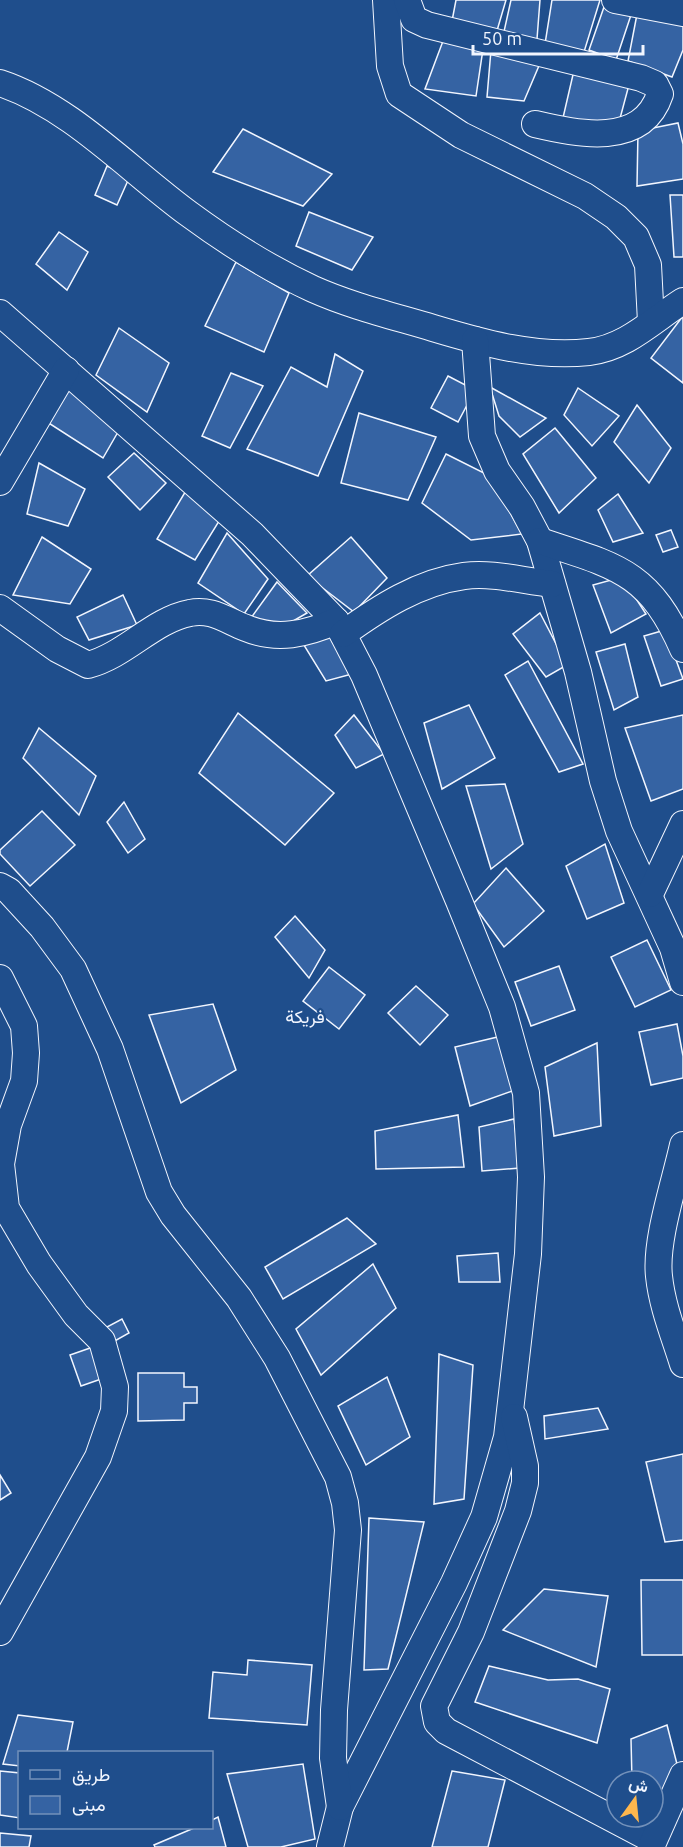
<svg xmlns="http://www.w3.org/2000/svg" width="683" height="1847" viewBox="0 0 683 1847" font-family="Ubuntu,Vazirmatn,sans-serif">
  <rect width="100%" height="100%" fill="#1f4e8c"/>
  <g fill="#3563a3" stroke="#f2f6ff" stroke-width="1.5">
    <polygon points="456,0 506,0 496,34 452,21"/>
    <polygon points="511,0 540,0 537,39 503,36"/>
    <polygon points="552,0 600,0 584,52 545,44"/>
    <polygon points="604,7 631,15 616,60 589,50"/>
    <polygon points="638,9 683,21 683,50 672,77 628,61"/>
    <polygon points="443,41 483,49 476,96 425,89"/>
    <polygon points="491,50 541,61 524,101 487,97"/>
    <polygon points="575,66 630,81 618,126 562,122"/>
    <polygon points="678,123 683,144 683,179 637,186 638,131"/>
    <polygon points="243,129 332,174 303,206 213,172"/>
    <polygon points="107,166 130,176 117,205 95,195"/>
    <polygon points="670,195 683,195 683,257 674,257"/>
    <polygon points="309,212 373,237 352,270 296,246"/>
    <polygon points="59,232 88,252 67,290 36,264"/>
    <polygon points="236,262 289,293 264,352 205,326"/>
    <polygon points="683,316 683,383 651,358"/>
    <polygon points="119,328 169,363 147,412 96,375"/>
    <polygon points="335,354 363,371 318,476 247,449 291,367 327,387"/>
    <polygon points="231,373 263,386 230,448 202,436"/>
    <polygon points="448,376 475,390 458,422 431,408"/>
    <polygon points="71,386 118,432 103,458 44,420"/>
    <polygon points="490,387 546,418 520,437 499,416"/>
    <polygon points="578,388 619,416 592,446 564,415"/>
    <polygon points="637,405 671,448 649,483 614,442"/>
    <polygon points="359,413 436,437 408,500 341,483"/>
    <polygon points="555,428 596,478 559,513 523,454"/>
    <polygon points="134,453 166,483 140,510 108,477"/>
    <polygon points="446,454 490,476 522,534 471,540 422,503"/>
    <polygon points="39,463 85,489 68,526 27,514"/>
    <polygon points="187,489 221,518 195,560 157,539"/>
    <polygon points="618,494 643,533 613,542 598,510"/>
    <polygon points="671,530 678,547 663,552 656,535"/>
    <polygon points="227,533 268,579 244,614 198,583"/>
    <polygon points="42,537 91,569 70,604 13,595"/>
    <polygon points="351,537 387,578 354,612 307,576"/>
    <polygon points="622,577 646,614 611,633 593,585"/>
    <polygon points="277,582 307,613 288,624 248,622"/>
    <polygon points="123,595 137,625 89,640 77,617"/>
    <polygon points="540,613 567,665 546,677 513,634"/>
    <polygon points="665,630 683,679 661,686 644,636"/>
    <polygon points="334,631 352,674 326,681 302,642"/>
    <polygon points="625,644 638,697 614,710 596,652"/>
    <polygon points="528,661 583,764 559,772 505,675"/>
    <polygon points="469,705 495,758 442,789 424,723"/>
    <polygon points="238,713 334,793 285,845 199,773"/>
    <polygon points="354,715 384,754 356,768 335,735"/>
    <polygon points="683,715 683,789 651,801 625,728"/>
    <polygon points="39,728 96,776 79,815 23,758"/>
    <polygon points="505,784 523,844 491,869 466,786"/>
    <polygon points="124,802 145,839 128,853 107,822"/>
    <polygon points="42,811 75,845 30,886 0,854 0,850"/>
    <polygon points="605,844 624,903 587,919 566,866"/>
    <polygon points="506,868 544,911 504,947 473,904"/>
    <polygon points="295,916 325,950 309,978 275,937"/>
    <polygon points="647,940 671,990 635,1007 611,957"/>
    <polygon points="559,966 575,1010 531,1026 515,982"/>
    <polygon points="329,967 365,995 339,1029 303,1001"/>
    <polygon points="416,986 448,1015 420,1045 388,1013"/>
    <polygon points="213,1004 236,1070 181,1103 149,1015"/>
    <polygon points="677,1024 683,1056 683,1078 651,1085 639,1032"/>
    <polygon points="506,1035 515,1090 470,1106 455,1047"/>
    <polygon points="597,1043 601,1126 554,1136 545,1067"/>
    <polygon points="458,1115 464,1167 376,1169 375,1131"/>
    <polygon points="514,1119 520,1168 482,1171 479,1127"/>
    <polygon points="347,1218 376,1244 283,1299 265,1267"/>
    <polygon points="498,1253 500,1282 459,1282 457,1256"/>
    <polygon points="373,1264 396,1308 321,1375 296,1329"/>
    <polygon points="122,1319 129,1333 113,1342 105,1328"/>
    <polygon points="93,1347 104,1378 81,1386 70,1355"/>
    <polygon points="439,1354 473,1365 464,1499 434,1504"/>
    <polygon points="138,1373 184,1373 184,1387 197,1387 197,1403 184,1403 184,1420 138,1421"/>
    <polygon points="387,1377 410,1437 366,1465 338,1406"/>
    <polygon points="598,1408 608,1429 545,1439 544,1416"/>
    <polygon points="683,1454 683,1540 665,1542 646,1462"/>
    <polygon points="0,1475 11,1493 0,1500"/>
    <polygon points="369,1518 424,1522 388,1669 364,1670"/>
    <polygon points="641,1580 683,1580 683,1655 642,1655"/>
    <polygon points="544,1589 608,1596 596,1667 503,1630"/>
    <polygon points="248,1660 312,1665 307,1725 209,1718 213,1672 247,1675"/>
    <polygon points="489,1666 548,1680 578,1679 610,1689 597,1743 475,1702"/>
    <polygon points="18,1715 73,1722 67,1752 20,1752 20,1766 3,1764"/>
    <polygon points="667,1725 678,1768 666,1797 653,1800 653,1781 632,1781 631,1739"/>
    <polygon points="303,1764 315,1839 281,1847 248,1847 227,1774"/>
    <polygon points="0,1771 20,1773 20,1818 0,1815"/>
    <polygon points="452,1771 505,1780 488,1847 432,1847"/>
    <polygon points="218,1817 226,1847 155,1847 154,1845 194,1828 212,1828 212,1820"/>
    <polygon points="0,1833 31,1836 29,1847 0,1847"/>
  </g>
  <g fill="none" stroke-linecap="round" stroke-linejoin="round">
    <defs>
      <g id="minor">
        <polyline points="386,0 390,66 399,94 461,135 585,196 616,217 636,237 648,265 651,322"/>
        <path d="M 407,0 L 414,19 L 427,25 L 641,78 L 655,84 L 660,94 C 642,148 578,134 535,124"/>
        <polyline points="615,0 683,13"/>
        <path d="M 0,83 C 70,106 130,171 189,214 C 227,242 270,269 313,289 C 351,306 393,316 433,328 C 483,343 536,358 589,352 C 626,348 653,320 683,301"/>
        <polyline points="0,313 252,534 336,621 364,675 459,901 502,1007 526,1093 531,1177 528,1254 507,1437 484,1517 454,1583 340,1807 330,1847"/>
        <polyline points="475,340 482,436 497,471 522,507 540,541 578,672 603,781 619,831 673,948 683,982"/>
        <polyline points="0,482 66,370"/>
        <path d="M 540,541 C 616,566 649,571 683,649"/>
        <path d="M 0,608 L 57,649 L 88,665 C 126,655 153,620 190,613 C 211,608 227,621 246,628 C 277,641 307,634 336,621"/>
        <path d="M 343,634 C 379,608 419,582 464,576 C 492,572 523,581 552,584"/>
        <polyline points="0,886 9,891 42,927 73,969 110,1049 159,1192 173,1215 239,1298 277,1358 338,1477 345,1503 348,1530 334,1710 333,1758 340,1807"/>
        <polyline points="650,894 683,824"/>
        <polyline points="0,978 24,1026 26,1053 24,1081 8,1125 1,1164 6,1208 39,1264 76,1315 102,1341 115,1387 114,1411 98,1457 0,1632"/>
        <path d="M 683,1145 C 675,1182 655,1240 659,1276 C 662,1306 674,1335 683,1364"/>
        <polyline points="514,1417 525,1466 525,1483 518,1511 471,1632 434,1706 437,1722 446,1731 653,1840"/>
        <polyline points="651,1847 683,1775"/>
      </g>
    </defs>
    <use href="#minor" stroke="#f2f6ff" stroke-width="28"/>
    <use href="#minor" stroke="#1f4e8c" stroke-width="26"/>
  </g>
  <g text-anchor="middle" stroke-width="4.5" stroke-linejoin="round" paint-order="stroke">
    <g font-size="18" fill="#f2f6ff" stroke="#1f4e8c">
      <text x="305" y="1023">فريكة</text>
    </g>
  </g>
  <rect x="18" y="1751" width="195" height="78" fill="#1f4e8c" stroke="#7391ba" stroke-width="1.5"/>
  <rect x="30" y="1770" width="30" height="9" fill="#1f4e8c" stroke="#7391ba" stroke-width="1.5"/>
  <text x="72" y="1781" font-size="18" fill="#f2f6ff">طريق</text>
  <rect x="30" y="1796" width="30" height="18" fill="#3563a3" stroke="#7391ba" stroke-width="1.5"/>
  <text x="72" y="1811" font-size="18" fill="#f2f6ff">مبنى</text>
  <g transform="translate(635 1799) rotate(15)"><circle r="28" fill="#1f4e8c" stroke="#7391ba" stroke-width="1.5"/>
  <path d="M0-4.5L10 22L0 15L-10 22Z" fill="#ffb74d"/>
  <text y="-9" font-size="16" font-weight="bold" text-anchor="middle" fill="#f2f6ff">ش</text>
  </g>
  <path d="M473 45v9h170v-9" fill="none" stroke="#f2f6ff" stroke-width="3"/>
  <text x="482" y="45" font-size="18" fill="#f2f6ff" stroke="#1f4e8c" stroke-width="4.5" paint-order="stroke">50 m</text>
</svg>
